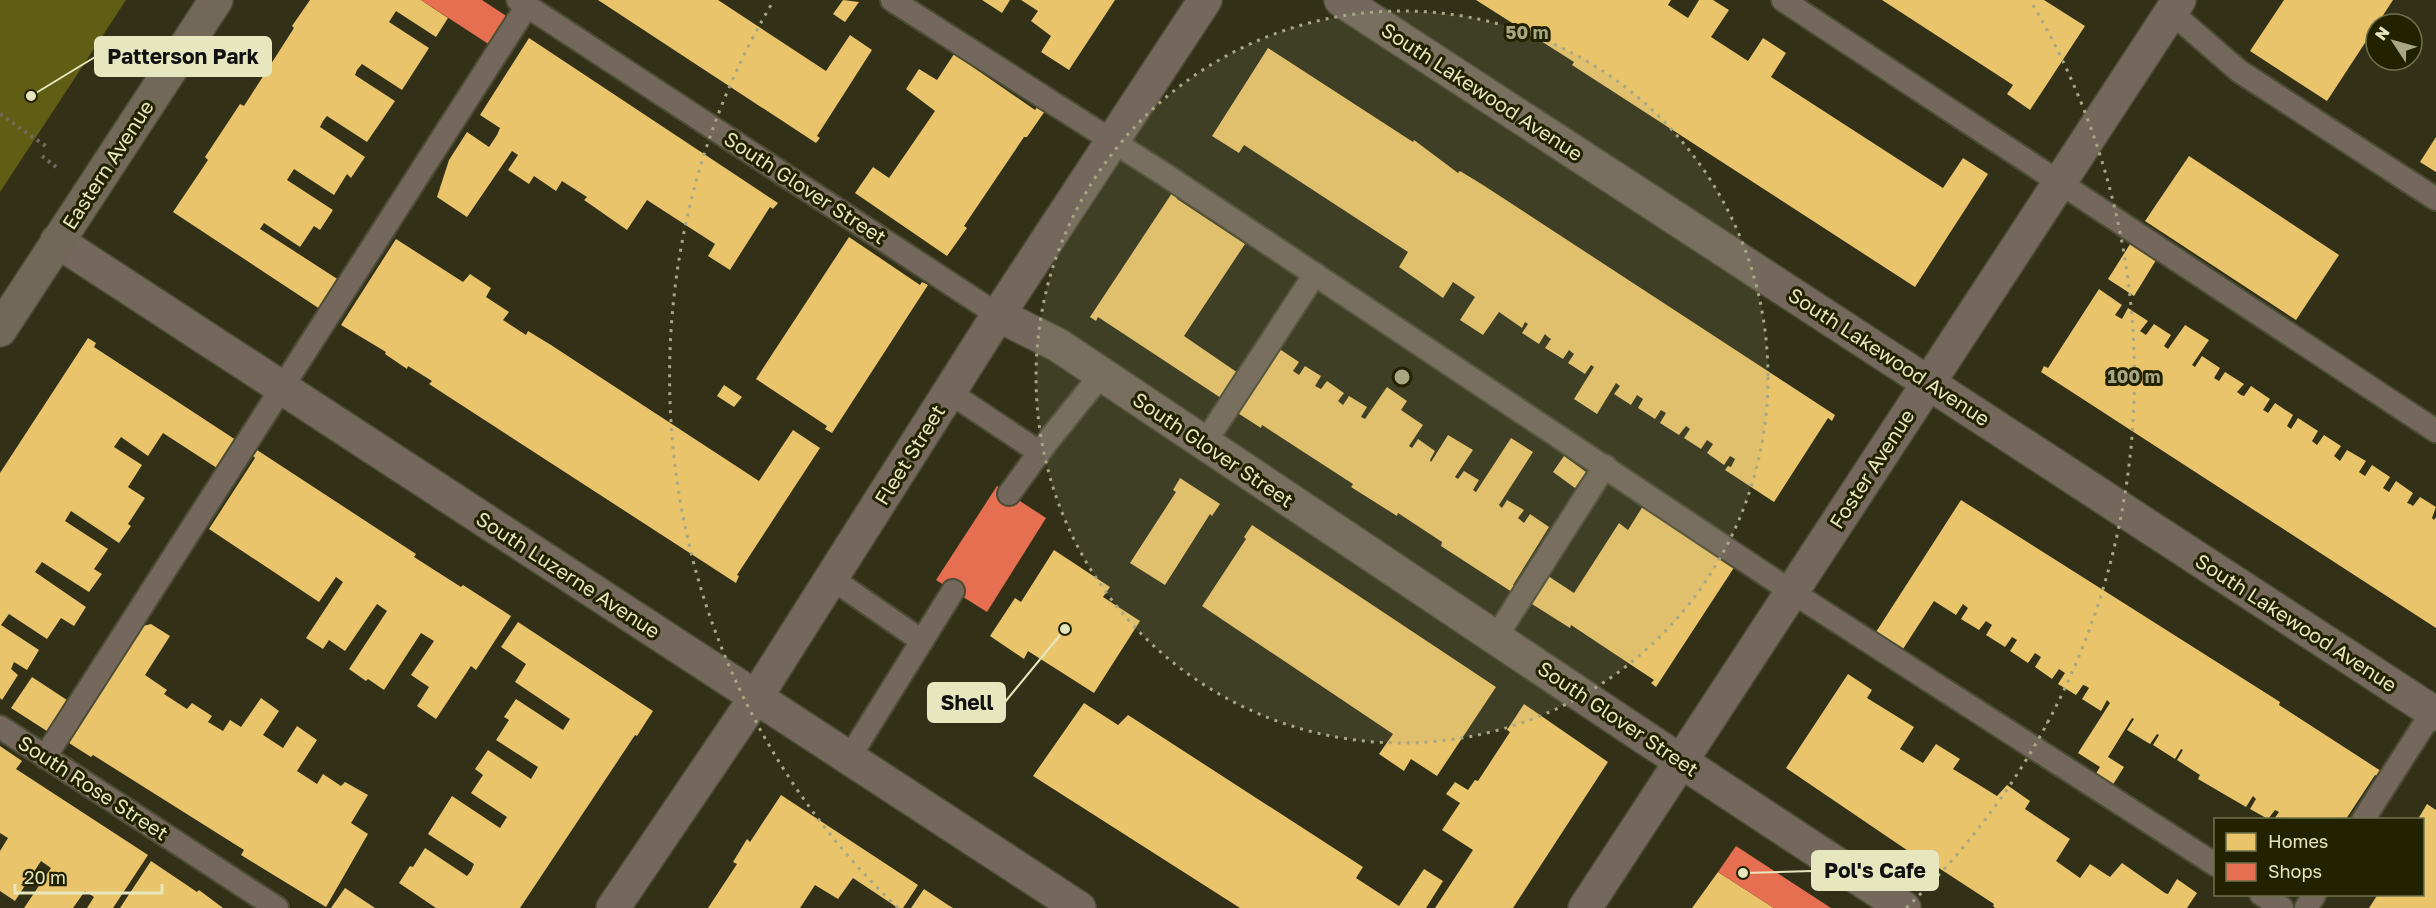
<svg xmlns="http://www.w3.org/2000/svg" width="2436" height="908" viewBox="0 0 2436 908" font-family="'Golos Text',sans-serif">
  <rect width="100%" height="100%" fill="#323118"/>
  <polygon fill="#5f5e14" points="0,0 126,0 0,192"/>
  <g fill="#e9c46a">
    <polygon points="310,0 421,0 448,18 436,37 396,11 389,22 429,48 402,90 362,64 357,70 355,75 395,101 367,142 327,116 323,121 320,127 365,157 351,178 347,174 334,195 294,169 287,180 333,210 320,230 314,226 300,247 264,223 260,229 342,282 323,311 173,212 208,160 205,157 240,104 244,106 294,28 292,26"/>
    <polygon points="598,0 718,0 826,71 850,35 872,50 817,136 820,138 816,143"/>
    <polygon points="843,0 859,2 845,22 833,14"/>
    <polygon points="982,0 1010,0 1002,13"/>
    <polygon points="1021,0 1115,0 1069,70 1041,52 1051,36 1031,21 1038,11"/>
    <polygon points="1476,0 1671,0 1668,5 1688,18 1699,0 1713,0 1729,10 1711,37 1748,61 1763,38 1786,53 1771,77 1918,172 1943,188 1963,158 1988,174 1915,287 1572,65 1574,62"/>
    <polygon points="1882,0 2044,0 2085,26 2030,110 2007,94 2013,85"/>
    <polygon points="2284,0 2393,0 2327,101 2250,51"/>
    <polygon points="529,38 778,203 773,209 770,207 730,270 708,256 715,244 647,200 627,230 584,200 587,197 562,181 556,191 534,176 529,184 508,170 518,155 512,151 467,217 437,197 449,160 467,132 489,147 497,135 500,128 480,115"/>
    <polygon points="1268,48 1413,142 1414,140 1458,173 1460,171 1483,185 1835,415 1832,421 1828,418 1774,502 1725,470 1728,466 1731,467 1735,459 1730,456 1724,465 1707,453 1713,444 1707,440 1701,449 1684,438 1690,429 1686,426 1679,435 1660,423 1666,413 1661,410 1655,419 1638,408 1643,399 1637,395 1631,405 1614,394 1620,386 1616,383 1597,414 1574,399 1594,367 1591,365 1585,374 1568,363 1574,354 1569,350 1563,359 1545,348 1551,339 1548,337 1545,334 1539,344 1522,333 1528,324 1525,322 1522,328 1499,312 1483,335 1460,320 1475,297 1453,282 1443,298 1399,267 1408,252 1244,145 1239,153 1212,136"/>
    <polygon points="954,54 1035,110 1038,106 1045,111 1027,137 1024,137 964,226 967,228 947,256 855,193 873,167 889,178 935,111 906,89 919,69 937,80"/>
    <polygon points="2436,137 2436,172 2420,162"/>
    <polygon points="2189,156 2339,255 2296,320 2145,221"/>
    <polygon points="1172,193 1177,197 1177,199 1245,244 1184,336 1241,375 1224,400 1098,317 1096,321 1090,317"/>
    <polygon points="849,237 920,285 922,282 928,285 832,433 825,429 827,426 756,379"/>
    <polygon points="396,239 463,282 470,274 491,288 486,297 509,312 503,320 526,335 528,331 551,345 759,481 793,430 820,448 737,575 739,576 736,583 429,384 432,381 408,366 407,369 385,354 386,352 341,325"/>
    <polygon points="2132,241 2158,257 2134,296 2108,279"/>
    <polygon points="2099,289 2122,305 2115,315 2122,319 2128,308 2148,321 2140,331 2146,335 2154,324 2171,335 2164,346 2168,349 2185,325 2209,340 2192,365 2195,367 2202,356 2220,368 2214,378 2219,381 2225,372 2244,384 2237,392 2241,395 2244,396 2251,386 2270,399 2263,410 2265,411 2268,413 2275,403 2293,415 2287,426 2291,429 2298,418 2318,431 2312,441 2317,445 2324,435 2341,446 2334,456 2340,461 2347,450 2366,461 2359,472 2365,476 2372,465 2390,477 2383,488 2389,492 2396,481 2413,493 2407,503 2410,504 2413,506 2420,497 2436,507 2432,518 2434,520 2436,517 2436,628 2041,372 2044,366 2048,368"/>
    <polygon points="88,338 96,343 94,347 239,442 220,470 163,433 148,456 121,437 114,447 142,465 128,487 145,498 128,524 131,526 119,543 71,511 65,521 108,549 94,569 102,574 89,592 42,562 35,572 86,607 74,626 61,618 47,639 9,614 1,625 39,650 27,670 14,662 11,669 18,675 2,700 0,698 0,473"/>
    <polygon points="1278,348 1299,362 1293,371 1299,375 1305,366 1321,376 1315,386 1321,389 1327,381 1344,393 1338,401 1343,405 1349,396 1367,407 1361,417 1365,419 1387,387 1407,401 1401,410 1423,425 1409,446 1412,448 1418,439 1435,451 1430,460 1431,462 1448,435 1473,450 1455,477 1458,479 1464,471 1479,480 1473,490 1476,492 1511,438 1533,452 1499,505 1502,508 1507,500 1524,510 1518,518 1524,523 1530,514 1549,527 1513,585 1515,586 1512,592 1441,546 1442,542 1398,513 1397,516 1351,487 1353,484 1262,425 1261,428 1233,410"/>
    <polygon points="724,385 742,397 734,407 717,396"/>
    <polygon points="257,450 416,554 414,557 461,587 463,585 511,616 476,670 471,666 436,719 417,706 429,687 411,675 434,641 421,633 384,690 368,679 366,681 349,669 387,611 377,604 345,651 329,640 323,649 306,638 343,582 336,577 319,602 209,529 255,458 253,456"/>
    <polygon points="1564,456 1586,472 1575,488 1553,472"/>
    <polygon points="1180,478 1220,504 1212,516 1210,514 1165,585 1130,563 1176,492 1173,490"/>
    <polygon points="1961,500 2280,702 2279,705 2381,771 2377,776 2375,775 2346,819 2274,819 2279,812 2275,810 2268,819 2250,809 2256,799 2253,796 2246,807 2198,779 2200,775 2177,760 2183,750 2181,749 2175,759 2153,745 2159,735 2157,734 2150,744 2127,730 2134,719 2132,718 2108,757 2124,767 2112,786 2095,775 2100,767 2078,753 2110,703 2107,700 2101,711 2082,699 2089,688 2086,686 2083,685 2076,695 2058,684 2065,673 2059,669 2052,679 2035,667 2041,657 2035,653 2028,663 2010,651 2017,640 2012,637 2005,647 1986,635 1992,625 1986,621 1979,630 1961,619 1968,608 1963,604 1956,615 1934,601 1903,649 1876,632"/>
    <polygon points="1643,506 1737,563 1656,687 1651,683 1654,680 1571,625 1570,628 1524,599 1542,572 1574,593 1619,523 1628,530"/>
    <polygon points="1252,525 1496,687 1437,776 1411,759 1404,771 1379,754 1393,734 1202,606 1246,539 1244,537"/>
    <polygon points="1054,550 1110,587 1103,597 1140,621 1094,693 1028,651 1024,659 990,636 1015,598 1021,602"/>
    <polygon points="518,622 653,711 637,736 635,735 520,908 436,908 399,883 410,866 413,867 425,848 467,876 471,871 474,864 428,834 452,796 500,828 507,817 471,793 483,775 475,769 488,750 531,779 538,767 496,740 509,720 504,717 516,699 563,730 570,719 515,682 526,664 501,647"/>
    <polygon points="151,624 170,636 145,675 167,690 164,694 187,709 192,703 212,716 208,722 223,731 230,720 241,727 261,698 279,711 263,735 283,748 297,726 317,740 297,771 317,784 323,774 341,786 345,782 368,795 351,823 368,834 326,907 241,855 244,850 93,755 91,757 69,743 143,626"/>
    <polygon points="1848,674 1872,690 1867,698 1914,727 1900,749 1923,763 1936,744 1960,759 1953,769 1976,783 1997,796 2007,785 2030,801 2025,809 2070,839 2056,861 2080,878 2090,864 2110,877 2122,863 2165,893 2168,894 2177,879 2197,893 2187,908 1995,908 1993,906 1994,904 1925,859 1923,861 1786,768"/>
    <polygon points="32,677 70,702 50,733 11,708"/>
    <polygon points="1084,703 1118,725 1128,715 1363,867 1356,878 1399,906 1424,869 1443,881 1426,908 1240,908 1033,776"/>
    <polygon points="1524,704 1608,762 1513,908 1435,908 1473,850 1442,830 1460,803 1446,794 1455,782 1468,790 1475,780 1478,781 1510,732 1507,730"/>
    <polygon points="0,746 22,761 16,769 148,855 113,908 87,908 94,897 85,891 73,908 24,908 51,868 41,861 15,901 0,891 0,851 8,838 0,833"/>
    <polygon points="781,795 918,885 903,908 898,908 853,878 838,899 815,885 800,908 708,908 737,864 733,862 747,839 750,842"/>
    <polygon points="2427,804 2436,810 2436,908 2369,908 2378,894 2422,894 2422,819 2418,819"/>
    <polygon points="151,861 197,892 199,890 223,908 120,908"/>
    <polygon points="1718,872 1774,908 1692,908"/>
    <polygon points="345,888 375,908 331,908"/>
    <polygon points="924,889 948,905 953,908 911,908"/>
  </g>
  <g fill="#e76f51">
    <polygon points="421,0 482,0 514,21 496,49"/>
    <polygon points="997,486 1046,518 987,612 936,580"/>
    <polygon points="1736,846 1831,908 1774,908 1718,872"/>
  </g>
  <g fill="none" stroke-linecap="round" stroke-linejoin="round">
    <defs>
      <g id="service">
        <polyline points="518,0 998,315"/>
        <polyline points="892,0 1167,176 1792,592 2216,865"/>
        <polyline points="1783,0 2436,431"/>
        <polyline points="2171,12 2239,71 2436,199"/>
        <polyline points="949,392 1039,452"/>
        <polyline points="1204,444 1315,274"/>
        <polyline points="1009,494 1047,442 1101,375"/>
        <polyline points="831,578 922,641"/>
        <polyline points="1496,637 1605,466"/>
        <polyline points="0,727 277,908"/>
        <polyline points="45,757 527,6"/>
        <polyline points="849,758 953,591"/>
        <polyline points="2363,820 2436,706"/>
        <polyline points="2261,894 2282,908"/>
        <polyline points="2306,908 2315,894"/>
      </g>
      <g id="minor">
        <polyline points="1341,0 2436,714"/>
        <polyline points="57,241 1079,908"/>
        <polyline points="998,315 1058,345 1644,737 1904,908"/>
        <polyline points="1585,908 2179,0"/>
      </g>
      <polyline id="tertiary" points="613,908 756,697 998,315 1205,0"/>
      <polyline id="primary" points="0,330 216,0"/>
    </defs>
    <use href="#service" stroke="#4c4c35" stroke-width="26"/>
    <use href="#minor" stroke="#4c4c35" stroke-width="36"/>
    <use href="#tertiary" stroke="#4c4c35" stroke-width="36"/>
    <use href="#primary" stroke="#4c4c35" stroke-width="36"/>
    <g stroke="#726a5b" stroke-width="4" stroke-dasharray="3 4.5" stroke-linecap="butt">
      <polyline points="0,114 47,147"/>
      <polyline points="42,156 56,167"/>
    </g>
    <use href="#service" stroke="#73685b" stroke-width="22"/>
    <use href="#minor" stroke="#73685b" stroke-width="33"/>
    <use href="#tertiary" stroke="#73685b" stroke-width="33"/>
    <use href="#primary" stroke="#726858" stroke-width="33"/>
  </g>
  <circle cx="1402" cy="377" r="366" fill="#a7a784" fill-opacity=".12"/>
  <g fill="none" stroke="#a7a784" stroke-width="3" stroke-dasharray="3 6">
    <circle cx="1402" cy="377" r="366"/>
    <path d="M898 908A732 732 0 0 1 771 5M2033 5A732 732 0 0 1 1906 908"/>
  </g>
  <g text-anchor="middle" stroke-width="6" stroke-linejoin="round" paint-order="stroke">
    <g font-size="20" fill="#e6e7be" stroke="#220">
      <text transform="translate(1482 92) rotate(33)" y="7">South Lakewood Avenue</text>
      <text transform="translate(108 165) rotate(-57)" y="7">Eastern Avenue</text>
      <text transform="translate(805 188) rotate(33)" y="7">South Glover Street</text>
      <text transform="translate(1889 357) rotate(33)" y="7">South Lakewood Avenue</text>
      <text transform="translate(1213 450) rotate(34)" y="7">South Glover Street</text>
      <text transform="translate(910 455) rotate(-58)" y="7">Fleet Street</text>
      <text transform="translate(1872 469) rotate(-57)" y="7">Foster Avenue</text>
      <text transform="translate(568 575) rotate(33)" y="7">South Luzerne Avenue</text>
      <text transform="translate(2296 623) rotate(33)" y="7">South Lakewood Avenue</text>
      <text transform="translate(1618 719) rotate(34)" y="7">South Glover Street</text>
      <text transform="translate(93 788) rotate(33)" y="7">South Rose Street</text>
    </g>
  </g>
  <circle cx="1402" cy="377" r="9" fill="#a7a784" stroke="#220" stroke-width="3"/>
  <g font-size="18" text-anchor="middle" font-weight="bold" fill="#a7a784" stroke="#220" stroke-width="6" stroke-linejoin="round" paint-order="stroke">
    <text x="1527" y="39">50 m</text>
    <text x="2134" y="383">100 m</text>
  </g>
  <path fill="none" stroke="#e6e7be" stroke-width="2" d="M31 96L95 57M1065 629L1005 702M1743 873L1812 871"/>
  <g fill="#e6e7be" stroke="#220" stroke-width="2">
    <circle cx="31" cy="96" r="6"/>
    <circle cx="1065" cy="629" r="6"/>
    <circle cx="1743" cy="873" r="6"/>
  </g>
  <g fill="#e6e7be" stroke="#e6e7be" stroke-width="2">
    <rect x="95" y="37" width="176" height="39" rx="6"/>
    <rect x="928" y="683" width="77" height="39" rx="6"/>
    <rect x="1812" y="851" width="126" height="39" rx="6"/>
  </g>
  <g font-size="21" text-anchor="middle" font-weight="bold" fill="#111">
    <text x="183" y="64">Patterson Park</text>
    <text x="967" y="710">Shell</text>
    <text x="1875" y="878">Pol's Cafe</text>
  </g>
  <rect x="2214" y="818" width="210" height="78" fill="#222200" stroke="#70714c" stroke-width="1.5"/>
  <rect x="2226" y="833" width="30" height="18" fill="#e9c46a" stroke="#70714c" stroke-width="1.5"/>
  <text x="2268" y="848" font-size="18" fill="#e6e7be">Homes</text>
  <rect x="2226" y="863" width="30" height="18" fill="#e76f51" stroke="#70714c" stroke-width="1.5"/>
  <text x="2268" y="878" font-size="18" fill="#e6e7be">Shops</text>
  <g transform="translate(2394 42) rotate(306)"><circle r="28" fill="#222200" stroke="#70714c" stroke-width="1.5"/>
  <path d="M0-4.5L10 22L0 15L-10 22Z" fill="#a7a784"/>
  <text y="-9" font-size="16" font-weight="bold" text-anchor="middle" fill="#e6e7be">N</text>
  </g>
  <path d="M15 884v9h147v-9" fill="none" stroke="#e6e7be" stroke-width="3"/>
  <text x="24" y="884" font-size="18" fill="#e6e7be" stroke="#222200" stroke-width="4.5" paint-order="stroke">20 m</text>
</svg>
